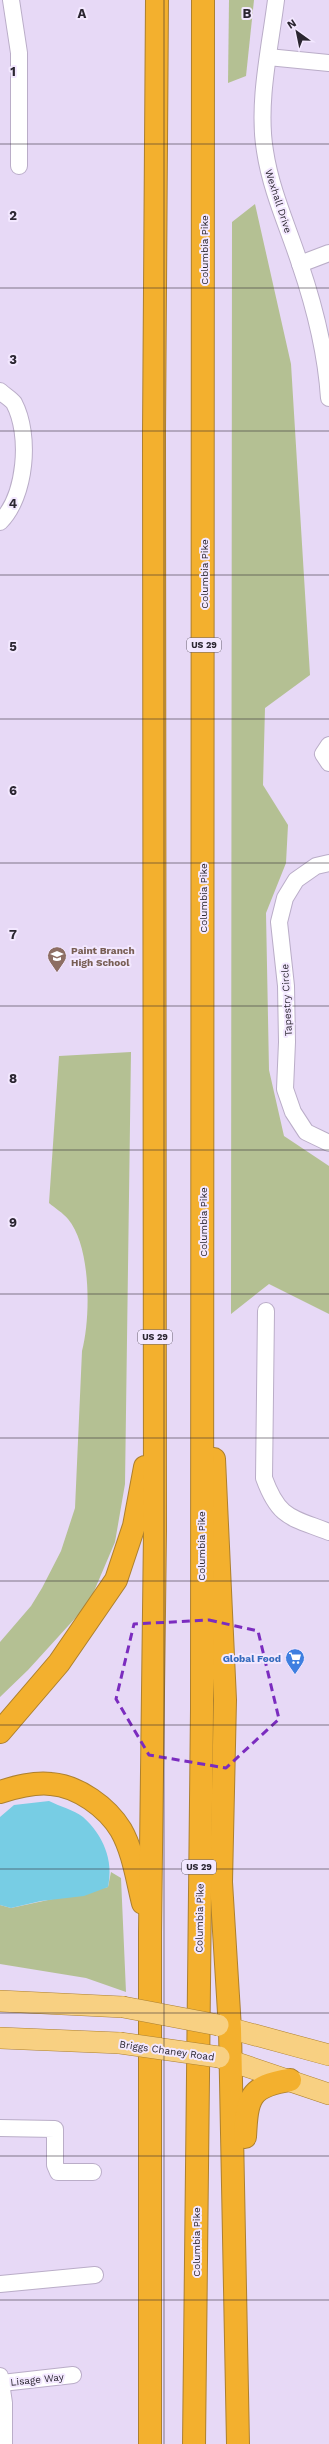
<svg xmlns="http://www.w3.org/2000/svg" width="329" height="2444" viewBox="0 0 329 2444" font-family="'Work Sans',sans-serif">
  <rect width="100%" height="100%" fill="#e7d9f6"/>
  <g fill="#b4c093">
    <polygon points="229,0 254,0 246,76 228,83"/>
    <polygon points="255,204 291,364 310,675 265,708 263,785 288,825 286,863 266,913 269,1070 284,1136 329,1166 329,1314 269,1284 231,1314 232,222"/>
    <path d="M 131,1052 L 125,1484 L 115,1542 L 89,1603 L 28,1670 L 0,1697 L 0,1642 L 31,1606 L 42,1588 L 61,1551 L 75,1508 L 82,1351 C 91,1317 91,1246 68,1219 C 63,1213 55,1208 49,1203 L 59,1056 Z"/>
    <polygon points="111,1872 121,1878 126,1992 86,1978 0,1964 0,1905 11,1908 108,1887"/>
  </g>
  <path fill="#77cde4" d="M 49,1801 C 59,1806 74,1810 83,1817 C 103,1835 114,1860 108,1887 L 84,1896 L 41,1901 L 11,1908 L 0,1905 L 0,1817 L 14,1805 Z"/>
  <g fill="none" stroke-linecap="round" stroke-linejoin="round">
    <defs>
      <g id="minor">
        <polyline points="11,0 19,53 19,166"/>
        <path d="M 276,0 C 270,48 257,103 265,151 C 271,191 288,227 300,264 C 315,308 326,352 329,398"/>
        <polyline points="268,57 329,63"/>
        <polyline points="300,264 329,253"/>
        <path d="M 0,391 C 4,395 11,399 14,403 C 31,435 26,496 0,522"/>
        <polyline points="329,745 323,754 329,763"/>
        <polyline points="329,863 316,866 296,880 285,898 279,922 286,986 287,1042 285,1089 293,1112 306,1132 329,1143"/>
        <path d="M 266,1311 L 264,1478 C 279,1519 291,1517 329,1532"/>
        <polyline points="0,2128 55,2129 55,2165 58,2172 93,2172"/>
        <polyline points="0,2284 95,2275"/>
        <polyline points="0,2376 4,2403 4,2444"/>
        <polyline points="2,2383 73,2375"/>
      </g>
      <g id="major">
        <polyline points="0,2001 123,2007"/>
        <polyline points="218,2025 329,2055"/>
        <polyline points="0,2038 120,2043"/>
        <polyline points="219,2057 329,2094"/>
      </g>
      <g id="highway">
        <polyline points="214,1459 225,1700 221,1882 230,2029 238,2444"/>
        <polyline points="0,1732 59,1663 116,1580 134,1526 145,1467"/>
        <path d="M 0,1792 C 16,1787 34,1782 51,1784 C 78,1786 107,1807 121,1830 C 133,1851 137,1879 143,1903"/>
        <path d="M 245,2137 C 247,2098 249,2086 290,2080"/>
        <polyline points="150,2444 150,1932 155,1531 154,433 157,0"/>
        <polyline points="194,2444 202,1709 203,0"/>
      </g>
    </defs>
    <use href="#minor" stroke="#baadc8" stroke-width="18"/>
    <use href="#major" stroke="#ad802f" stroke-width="22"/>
    <use href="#highway" stroke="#ad802f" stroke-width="24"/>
    <use href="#minor" stroke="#fff" stroke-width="16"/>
    <use href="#major" stroke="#f8d082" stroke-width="21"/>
    <use href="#highway" stroke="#f3b02e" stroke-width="22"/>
    <defs>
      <g id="major-bridge">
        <polyline points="123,2007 218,2025"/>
        <polyline points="120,2043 219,2057"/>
      </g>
    </defs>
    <use href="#major-bridge" stroke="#ad802f" stroke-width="22" stroke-linecap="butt"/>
    <use href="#major-bridge" stroke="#f8d082" stroke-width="21"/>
  </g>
  <path fill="none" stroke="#7b2cbf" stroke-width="3" stroke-dasharray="8 5" stroke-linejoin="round" d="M 209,1620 L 258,1631 L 279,1719 L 226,1768 L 149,1755 L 116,1699 L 134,1624 Z"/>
  <path fill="none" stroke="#2b2631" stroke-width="1" stroke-opacity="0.55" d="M 164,0 L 164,2444M 0,144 L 329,144M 0,288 L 329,288M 0,431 L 329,431M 0,575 L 329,575M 0,719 L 329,719M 0,863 L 329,863M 0,1006 L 329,1006M 0,1150 L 329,1150M 0,1294 L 329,1294M 0,1438 L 329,1438M 0,1581 L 329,1581M 0,1725 L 329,1725M 0,1869 L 329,1869M 0,2013 L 329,2013M 0,2156 L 329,2156M 0,2300 L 329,2300"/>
  <defs>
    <symbol id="school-pin" viewBox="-11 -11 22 30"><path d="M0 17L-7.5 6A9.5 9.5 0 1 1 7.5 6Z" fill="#8d6e63" stroke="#f3e8ff"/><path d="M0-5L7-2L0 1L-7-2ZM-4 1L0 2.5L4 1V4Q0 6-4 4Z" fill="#fff"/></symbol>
    <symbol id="supermarket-pin" viewBox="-11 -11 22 30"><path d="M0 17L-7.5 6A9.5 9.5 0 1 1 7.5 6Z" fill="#3f7fe0" stroke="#f3e8ff"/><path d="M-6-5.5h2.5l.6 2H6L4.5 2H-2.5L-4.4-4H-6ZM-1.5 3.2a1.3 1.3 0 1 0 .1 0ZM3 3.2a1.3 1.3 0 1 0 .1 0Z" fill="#fff"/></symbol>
  </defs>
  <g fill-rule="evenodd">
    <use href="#school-pin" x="46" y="945" width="22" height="30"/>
    <use href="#supermarket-pin" x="284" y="1647" width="22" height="30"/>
  </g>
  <g text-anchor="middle" stroke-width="4" stroke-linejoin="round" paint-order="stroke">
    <g fill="#f3e8ff" stroke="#67606f" stroke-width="1">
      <rect x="187" y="638" width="34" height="14" rx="3"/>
      <rect x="138" y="1330" width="34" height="14" rx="3"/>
      <rect x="182" y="1860" width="34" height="14" rx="3"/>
    </g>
    <g font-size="9" font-weight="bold" fill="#2b2631">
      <text x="204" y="648">US 29</text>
      <text x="155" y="1340">US 29</text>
      <text x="199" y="1870">US 29</text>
    </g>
    <g font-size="10" fill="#2b2631" stroke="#f3e8ff">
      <text transform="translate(279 201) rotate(72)" y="4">Wexhall Drive</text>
      <text transform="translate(204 250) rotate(-90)" y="4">Columbia Pike</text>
      <text transform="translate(204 574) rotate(-90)" y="4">Columbia Pike</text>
      <text transform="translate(203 898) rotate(-90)" y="4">Columbia Pike</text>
      <text transform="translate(286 1000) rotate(-93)" y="4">Tapestry Circle</text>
      <text transform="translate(203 1222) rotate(-90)" y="4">Columbia Pike</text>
      <text transform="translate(201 1546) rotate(-90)" y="4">Columbia Pike</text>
      <text transform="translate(199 1918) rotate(-89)" y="4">Columbia Pike</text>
      <text transform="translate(167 2050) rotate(8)" y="4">Briggs Chaney Road</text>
      <text transform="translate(196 2242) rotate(-90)" y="4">Columbia Pike</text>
      <text transform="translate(37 2379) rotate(-6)" y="4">Lisage Way</text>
    </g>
    <g font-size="10" font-weight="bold" fill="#785e54" stroke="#f3e8ff" text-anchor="start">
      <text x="71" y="954">Paint Branch<tspan x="71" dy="12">High School</tspan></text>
    </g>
    <g font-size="10" font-weight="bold" fill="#366cbe" stroke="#f3e8ff" text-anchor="end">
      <text x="281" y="1662">Global Food</text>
    </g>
  </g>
  <g font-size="13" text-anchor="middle" font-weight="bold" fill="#2b2631" stroke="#f3e8ff" stroke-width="4" stroke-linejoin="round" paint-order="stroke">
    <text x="82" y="18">A</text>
    <text x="247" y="18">B</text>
    <text x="13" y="76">1</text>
    <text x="13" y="220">2</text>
    <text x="13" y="364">3</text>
    <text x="13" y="508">4</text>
    <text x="13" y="651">5</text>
    <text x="13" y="795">6</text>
    <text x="13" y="939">7</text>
    <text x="13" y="1083">8</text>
    <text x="13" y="1227">9</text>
  </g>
  <g transform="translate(297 32) rotate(327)" stroke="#f3e8ff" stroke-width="3" paint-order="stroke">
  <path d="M0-3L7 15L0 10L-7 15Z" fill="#2b2631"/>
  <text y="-6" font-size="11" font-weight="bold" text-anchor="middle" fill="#2b2631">N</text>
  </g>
</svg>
